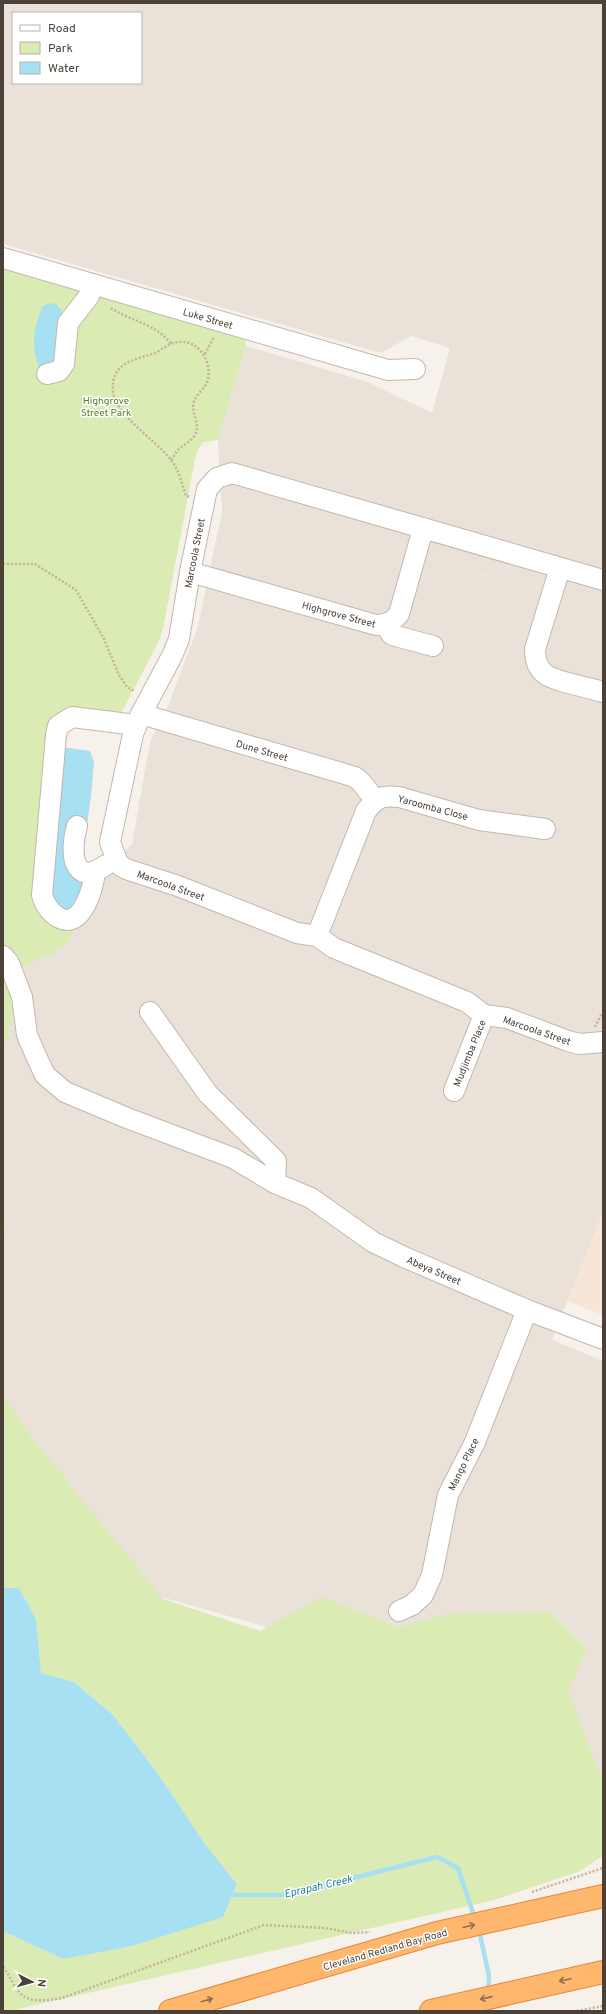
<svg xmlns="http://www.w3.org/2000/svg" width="606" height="2014" viewBox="0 0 606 2014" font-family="Overpass,sans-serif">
  <rect width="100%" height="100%" fill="#f6f1eb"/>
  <path fill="#eae2d9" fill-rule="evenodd" d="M 3,3 L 603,3 L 603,1212 L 552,1340 L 603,1361 L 603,1780 L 403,1666 L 116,1584 L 3,1496 L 3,916 L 95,878 L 132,844 L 150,742 L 170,701 L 198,626 L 222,512 L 218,440 L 246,346 L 368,382 L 432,413 L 450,348 L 412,336 L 380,353 L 3,244 ZM 13,13 L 141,13 L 141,83 L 13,83 ZM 377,544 L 559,596 L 558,596 L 470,571 Z"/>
  <polygon fill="#f7e5d7" points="603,1212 603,1315 568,1301"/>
  <g fill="#dbebb4">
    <polygon points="3,267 245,337 246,346 218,440 204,442 198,449 195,459 163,629 158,643 119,717 60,715 76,924 69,942 52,954 22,967 3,1058"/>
    <polygon points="3,1177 6,1236 3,1249"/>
    <polygon points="3,1394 29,1434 163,1599 260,1631 321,1597 399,1627 453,1613 550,1612 587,1649 568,1691 603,1781 603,1856 578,1872 494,1900 9,2011 3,2011 3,1931 63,1959 223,1917 237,1884 205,1844 156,1771 113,1715 74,1682 41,1673 36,1619 19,1588 3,1588"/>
  </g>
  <g fill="#a7e0f3">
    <path d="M 50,303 L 56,304 L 62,311 L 54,365 L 42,371 C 29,354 34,324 43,306 Z"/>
    <polygon points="62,747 90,751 94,762 91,796 84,845 87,885 79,907 65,914 50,898"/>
    <polygon points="3,1588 19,1588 36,1619 41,1673 74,1682 113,1715 156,1771 205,1844 237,1884 223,1917 132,1946 63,1959 3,1931"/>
  </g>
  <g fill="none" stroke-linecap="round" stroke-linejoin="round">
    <g stroke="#a7e0f3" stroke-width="4.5">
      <polyline points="227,1894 232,1895 285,1895 437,1857 458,1868 475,1919"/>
      <polyline points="479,1930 489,1976 488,1991"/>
    </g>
    <defs>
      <g id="minor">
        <polyline points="3,258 388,370 415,369"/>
        <polyline points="47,374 59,371 64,364 68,323 89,296 92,284"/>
        <path d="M 560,568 L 535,649 C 535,659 537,668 545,674 C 553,681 591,688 603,692"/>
        <path d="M 190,572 L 376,625 C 387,625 392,622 399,614 L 423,529"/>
        <polyline points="603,580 232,473 217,478 207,489 190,572 179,639 172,656 141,714 133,734 110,842 118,864 126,869 178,886 297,933 317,936 334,948 467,1002 484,1015 507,1018 568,1041 579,1044 603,1042"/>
        <polyline points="385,625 392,635 433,646"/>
        <polyline points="141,714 355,777 361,782 375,800"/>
        <path d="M 77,826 C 70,849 71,889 106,865"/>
        <path d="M 95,871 C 94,884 89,900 82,910 C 69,932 46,913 42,895 L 56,735 L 58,726 L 72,717 L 136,725"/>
        <path d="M 317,936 L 366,811 C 377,797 382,795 399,797 L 479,820 L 545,829"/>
        <polyline points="3,956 9,963 22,997 27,1035 37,1058 45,1075 65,1092 127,1118 233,1158 275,1183 311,1198 373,1242 404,1257 527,1310 603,1339"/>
        <polyline points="150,1012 208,1094 276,1161 275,1183"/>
        <polyline points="454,1091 484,1015"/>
        <polyline points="399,1611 412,1605 423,1595 432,1575 448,1495 475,1442 527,1310"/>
      </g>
      <g id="highway">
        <polyline points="170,2011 437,1933 603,1896"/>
        <polyline points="431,2011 603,1972"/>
      </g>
    </defs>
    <use href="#minor" stroke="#c2b7ad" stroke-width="22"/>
    <use href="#highway" stroke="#e28939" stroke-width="24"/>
    <g stroke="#c4b19e" stroke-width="2.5" stroke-dasharray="2 2" stroke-linecap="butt">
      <path d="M 111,308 C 130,321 157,324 171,344"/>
      <polyline points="205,354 214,337"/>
      <path d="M 171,460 C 174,457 175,453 178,450 C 185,443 196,440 197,428 C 197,419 191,411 194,401 C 197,393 207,387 208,379 C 212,359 196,336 173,343 C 167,345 161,350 155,353 C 135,360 110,362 113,392 C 116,416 156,440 171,460 C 179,470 182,484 186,496 L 190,497"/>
      <polyline points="3,563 8,564 35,564 76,590 103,637 119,675 127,687 134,691"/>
      <polyline points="595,1027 601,1015 603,1016"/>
      <polyline points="532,1892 603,1868"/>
      <path d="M 3,1967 C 10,1975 13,1986 20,1993 C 29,2004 50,2000 62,1998 L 264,1925 L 325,1928 L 352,1933 L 370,1932"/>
      <polyline points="577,2011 603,2006"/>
    </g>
    <use href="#minor" stroke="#fff" stroke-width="20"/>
    <use href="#highway" stroke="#ffb76d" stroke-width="22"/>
  </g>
  <defs><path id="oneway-shaft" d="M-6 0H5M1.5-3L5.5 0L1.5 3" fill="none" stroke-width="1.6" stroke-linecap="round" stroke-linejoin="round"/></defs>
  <g stroke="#93704d">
    <use href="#oneway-shaft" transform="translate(469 1926) rotate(-14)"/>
    <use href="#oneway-shaft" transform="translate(565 1980) rotate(168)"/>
    <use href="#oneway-shaft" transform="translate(486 1998) rotate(167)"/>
    <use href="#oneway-shaft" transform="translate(207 2000) rotate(-16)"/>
  </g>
  <g text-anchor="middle" stroke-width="3" stroke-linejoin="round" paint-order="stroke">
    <g font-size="10" fill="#4b4138" stroke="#fff">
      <text transform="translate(208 318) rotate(16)" y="4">Luke Street</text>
      <text transform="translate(194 553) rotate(-79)" y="4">Marcoola Street</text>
      <text transform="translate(339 614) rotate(15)" y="4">Highgrove Street</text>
      <text transform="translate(262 750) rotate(16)" y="4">Dune Street</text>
      <text transform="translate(433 807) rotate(15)" y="4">Yaroomba Close</text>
      <text transform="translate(171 885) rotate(20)" y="4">Marcoola Street</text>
      <text transform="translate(537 1030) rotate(19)" y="4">Marcoola Street</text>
      <text transform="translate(469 1053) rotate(-68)" y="4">Mudjimba Place</text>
      <text transform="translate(434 1270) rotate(23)" y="4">Abeya Street</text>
      <text transform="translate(463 1464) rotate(-64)" y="4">Mango Place</text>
      <text transform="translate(385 1949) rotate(-16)" y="4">Cleveland Redland Bay Road</text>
    </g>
    <g font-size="10" fill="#578029" stroke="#fff">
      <text x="106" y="404">Highgrove<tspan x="106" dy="12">Street Park</tspan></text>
    </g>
    <g font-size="11" font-style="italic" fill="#277b99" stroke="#fff">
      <text transform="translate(318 1886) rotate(-13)" y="4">Eprapah Creek</text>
    </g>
  </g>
  <rect width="606" height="2014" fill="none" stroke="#4b4138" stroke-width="8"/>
  <rect x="12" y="12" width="130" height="72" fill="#ffffff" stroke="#b7b3af"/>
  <rect x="20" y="25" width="20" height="6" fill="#ffffff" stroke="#b7b3af"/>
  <text x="48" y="32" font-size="12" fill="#4b4138">Road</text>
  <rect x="20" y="42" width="20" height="12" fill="#dbebb4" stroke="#b7b3af"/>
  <text x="48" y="52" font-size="12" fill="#4b4138">Park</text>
  <rect x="20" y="62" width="20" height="12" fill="#a7e0f3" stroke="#b7b3af"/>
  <text x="48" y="72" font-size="12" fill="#4b4138">Water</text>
  <g transform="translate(32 1982) rotate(96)" stroke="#ffffff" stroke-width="3" paint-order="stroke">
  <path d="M0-3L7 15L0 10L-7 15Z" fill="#4b4138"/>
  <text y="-6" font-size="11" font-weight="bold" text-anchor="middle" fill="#4b4138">N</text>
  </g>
</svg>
